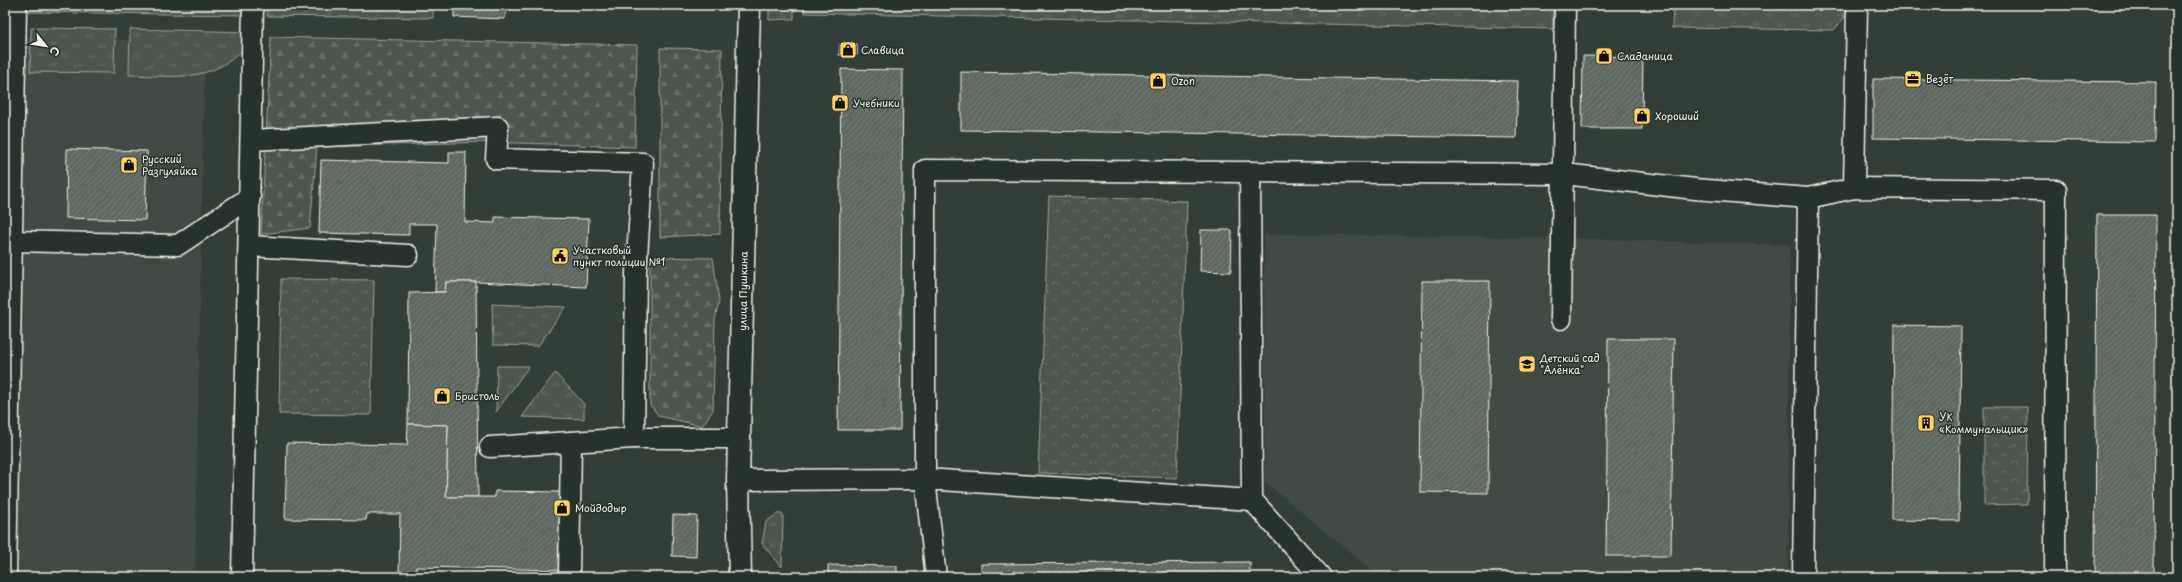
<svg xmlns="http://www.w3.org/2000/svg" width="2182" height="582" viewBox="0 0 2182 582" font-family="'Playpen Sans',sans-serif">
  <defs>
    <pattern id="grass-tufts" width="24" height="20" patternUnits="userSpaceOnUse"><rect width="24" height="20" fill="#4c564f"/><path d="M3 7l-1-3M5 7V3M7 7l1-3M15 17l-1-3M17 17v-4M19 17l1-3" fill="none" stroke="#666f68"/></pattern>
    <pattern id="forest-firs" width="22" height="20" patternUnits="userSpaceOnUse"><rect width="22" height="20" fill="#4c564f"/><path d="M5 1l3.5 6h-7zM16 11l3.5 6h-7z" fill="#666f68"/></pattern>
    <pattern id="park-crowns" width="20" height="18" patternUnits="userSpaceOnUse"><rect width="20" height="18" fill="#4c564f"/><path d="M2 6a3 3 0 1 1 6 0M12 15a3 3 0 1 1 6 0" fill="none" stroke="#666f68"/></pattern>
    <pattern id="building-hatch" width="6" height="6" patternUnits="userSpaceOnUse"><rect width="6" height="6" fill="#5f6861"/><path d="M-1 1l2-2M0 6l6-6M5 7l2-2" fill="none" stroke="#777e78"/></pattern>
  </defs>
  <rect width="100%" height="100%" fill="#323e38"/>
  <filter id="ink" filterUnits="userSpaceOnUse"><feTurbulence type="fractalNoise" baseFrequency=".025" numOctaves="2"/><feDisplacementMap in="SourceGraphic" scale="8" xChannelSelector="R" yChannelSelector="G"/><feConvolveMatrix kernelMatrix="1 2 1 2 8 2 1 2 1" color-interpolation-filters="sRGB"/></filter>
  <g filter="url(#ink)">
    <g fill="#404b44">
      <polygon points="5,38 205,41 195,577 5,577"/>
      <polygon points="1264,234 1563,238 1790,245 1788,577 1380,577 1265,482"/>
    </g>
    <g fill="url(#grass-tufts)" stroke="#a0a49c">
      <polygon points="28,5 242,5 242,15 27,12"/>
      <polygon points="267,5 433,5 433,18 267,16"/>
      <polygon points="769,5 794,5 794,19 769,20"/>
      <polygon points="804,5 1553,5 1553,29 804,13"/>
      <polygon points="1673,5 1850,5 1844,18 1834,30 1672,28"/>
      <polygon points="31,28 115,29 114,73 30,72"/>
      <path d="M 130,29 L 249,32 L 247,46 C 210,84 177,76 129,75 Z"/>
      <polygon points="492,304 566,307 538,346 493,345"/>
      <polygon points="497,366 529,366 496,412"/>
      <polygon points="555,373 584,404 584,419 522,417"/>
      <polygon points="777,514 783,514 782,567 762,544 766,522"/>
    </g>
    <g fill="url(#forest-firs)" stroke="#a0a49c">
      <polygon points="271,37 637,45 635,147 488,142 317,147 310,228 261,234"/>
      <polygon points="660,48 722,49 720,234 660,237"/>
      <polygon points="650,257 713,258 719,301 715,320 713,410 702,426 659,416 650,405"/>
    </g>
    <g fill="url(#park-crowns)" stroke="#a0a49c">
      <polygon points="1049,196 1187,201 1177,478 1038,473"/>
      <polygon points="281,279 374,280 371,415 279,414"/>
      <polygon points="1984,407 2028,407 2027,504 1984,505"/>
    </g>
    <g fill="url(#building-hatch)" stroke="#f4f1e8">
      <polygon points="454,5 509,5 504,19 454,17"/>
      <polygon points="840,44 857,44 857,55 839,55"/>
      <polygon points="1583,56 1643,57 1642,129 1582,129"/>
      <polygon points="841,69 903,70 900,430 838,430"/>
      <polygon points="961,72 1518,81 1516,138 961,130"/>
      <polygon points="1873,79 2156,82 2155,142 1873,138"/>
      <polygon points="67,149 147,151 145,220 66,218"/>
      <polygon points="449,152 466,152 465,222 495,223 495,217 589,219 586,287 476,282 446,282 445,292 435,292 437,224 409,224 409,235 319,233 321,160 449,163"/>
      <polygon points="2097,215 2156,215 2154,577 2095,577"/>
      <polygon points="1201,230 1232,230 1231,272 1200,271"/>
      <polygon points="1422,281 1490,281 1488,493 1420,492"/>
      <polygon points="446,282 476,282 478,497 446,497 448,425 408,424 409,293 445,292"/>
      <polygon points="1894,325 1961,326 1959,521 1892,520"/>
      <polygon points="1608,339 1674,339 1671,556 1606,556"/>
      <polygon points="408,424 448,425 446,497 495,497 495,491 562,492 561,570 416,567 416,577 399,577 400,514 367,514 366,520 285,519 287,443 407,445"/>
      <polygon points="673,515 697,516 696,557 672,556"/>
      <polygon points="1250,562 1250,577 981,577 981,564"/>
      <polygon points="828,565 897,566 897,577 828,577"/>
    </g>
    <g fill="none" stroke-linecap="round" stroke-linejoin="round">
      <defs>
        <g id="service">
          <polyline points="251,140 498,127 496,159 643,163 636,273 634,438 740,438"/>
          <polyline points="1250,172 1252,500"/>
          <polyline points="1854,188 1857,5"/>
          <polyline points="12,241 178,245 250,197"/>
          <polyline points="249,246 408,255"/>
          <polyline points="1561,319 1565,5"/>
          <polyline points="490,447 634,438"/>
          <polyline points="738,480 925,479 925,170 1564,174 1695,189 1808,198 1854,188 2056,190 2055,577"/>
          <polyline points="6,577 16,5"/>
          <polyline points="242,577 253,5"/>
          <polyline points="569,577 571,442"/>
          <polyline points="936,577 925,479 1252,500 1321,577"/>
          <polyline points="1803,577 1808,198"/>
        </g>
        <polyline id="minor" points="740,577 738,480 749,5"/>
      </defs>
      <use href="#service" stroke="#f4f1e8" stroke-width="23"/>
      <use href="#minor" stroke="#f4f1e8" stroke-width="25"/>
      <use href="#service" stroke="#26332d" stroke-width="20"/>
      <use href="#minor" stroke="#26332d" stroke-width="22"/>
    </g>
  </g>
  <defs>
    <symbol id="shop-square" viewBox="-11 -11 22 22"><rect x="-9" y="-9" width="18" height="18" rx="4" fill="#ffd166" stroke="#26332d"/><path d="M-5-2.5h2.3a2.7 3.5 0 0 1 5.4 0H5L5.5 6h-11ZM-1.5-2.5h3a1.5 2.3 0 0 0-3 0Z" fill="#111"/></symbol>
    <symbol id="office-square" viewBox="-11 -11 22 22"><rect x="-9" y="-9" width="18" height="18" rx="4" fill="#ffd166" stroke="#26332d"/><path d="M-6-3h4V-5.5h4V-3h4V5H-6ZM-1-4.5V-3h2v-1.5ZM-6 0V1H6V0Z" fill="#111"/></symbol>
    <symbol id="civic-square" viewBox="-11 -11 22 22"><rect x="-9" y="-9" width="18" height="18" rx="4" fill="#ffd166" stroke="#26332d"/><path d="M-.6-6.5H3V-4.5H.6V-3L4-1V1h2V6H-6V1h2V-1L-.6-3ZM-1.2 2.5V6h2.4V2.5Z" fill="#111"/></symbol>
    <symbol id="school-square" viewBox="-11 -11 22 22"><rect x="-9" y="-9" width="18" height="18" rx="4" fill="#ffd166" stroke="#26332d"/><path d="M0-5L7-2L0 1L-7-2ZM-4 1L0 2.5L4 1V4Q0 6-4 4Z" fill="#111"/></symbol>
    <symbol id="building-square" viewBox="-11 -11 22 22"><rect x="-9" y="-9" width="18" height="18" rx="4" fill="#ffd166" stroke="#26332d"/><path d="M-4-6H4V6H1V3H-1V6H-4ZM-2.5-4.3h1.7v1.8h-1.7ZM.8-4.3h1.7v1.8H.8ZM-2.5-1h1.7V.8h-1.7ZM.8-1h1.7V.8H.8Z" fill="#111"/></symbol>
  </defs>
  <g fill-rule="evenodd">
    <use href="#shop-square" x="838" y="40" width="20" height="20"/>
    <use href="#shop-square" x="1594" y="46" width="20" height="20"/>
    <use href="#office-square" x="1903" y="69" width="20" height="20"/>
    <use href="#shop-square" x="1148" y="71" width="20" height="20"/>
    <use href="#shop-square" x="830" y="93" width="20" height="20"/>
    <use href="#shop-square" x="1632" y="106" width="20" height="20"/>
    <use href="#shop-square" x="119" y="155" width="20" height="20"/>
    <use href="#civic-square" x="550" y="246" width="20" height="20"/>
    <use href="#school-square" x="1517" y="354" width="20" height="20"/>
    <use href="#shop-square" x="432" y="386" width="20" height="20"/>
    <use href="#building-square" x="1916" y="413" width="20" height="20"/>
    <use href="#shop-square" x="552" y="498" width="20" height="20"/>
  </g>
  <g text-anchor="middle" stroke-width="3" stroke-linejoin="round" paint-order="stroke">
    <g font-size="10" fill="#f4f1e8" stroke="#26332d" text-anchor="start">
      <text x="861" y="54">Славица</text>
      <text x="1617" y="60">Сладаница</text>
      <text x="1926" y="83">Везёт</text>
      <text x="1171" y="85">Ozon</text>
      <text x="853" y="107">Учебники</text>
      <text x="1655" y="120">Хороший</text>
      <text x="142" y="163">Русский<tspan x="142" dy="12">Разгуляйка</tspan></text>
      <text x="573" y="254">Участковый<tspan x="573" dy="12">пункт полиции №1</tspan></text>
      <text x="1540" y="362">Детский сад<tspan x="1540" dy="12">"Алёнка"</tspan></text>
      <text x="455" y="400">Бристоль</text>
      <text x="1939" y="421">УК<tspan x="1939" dy="12">«Коммунальщик»</tspan></text>
      <text x="575" y="512">Мойдодыр</text>
    </g>
    <g font-size="10" fill="#f4f1e8" stroke="#26332d">
      <text transform="translate(743 291) rotate(-89)" y="4">улица Пушкина</text>
    </g>
  </g>
  <rect width="2182" height="582" fill="none" stroke="#26332d" stroke-width="20"/>
  <rect x="10" y="10" width="2162" height="562" fill="none" stroke="#f4f1e8" stroke-width="1.5" filter="url(#ink)"/>
  <g transform="translate(46 46) rotate(120)" stroke="#26332d" stroke-width="3" paint-order="stroke">
  <path d="M0-3L7 15L0 10L-7 15Z" fill="#f4f1e8"/>
  <text y="-6" font-size="11" font-weight="bold" text-anchor="middle" fill="#f4f1e8">С</text>
  </g>
</svg>
